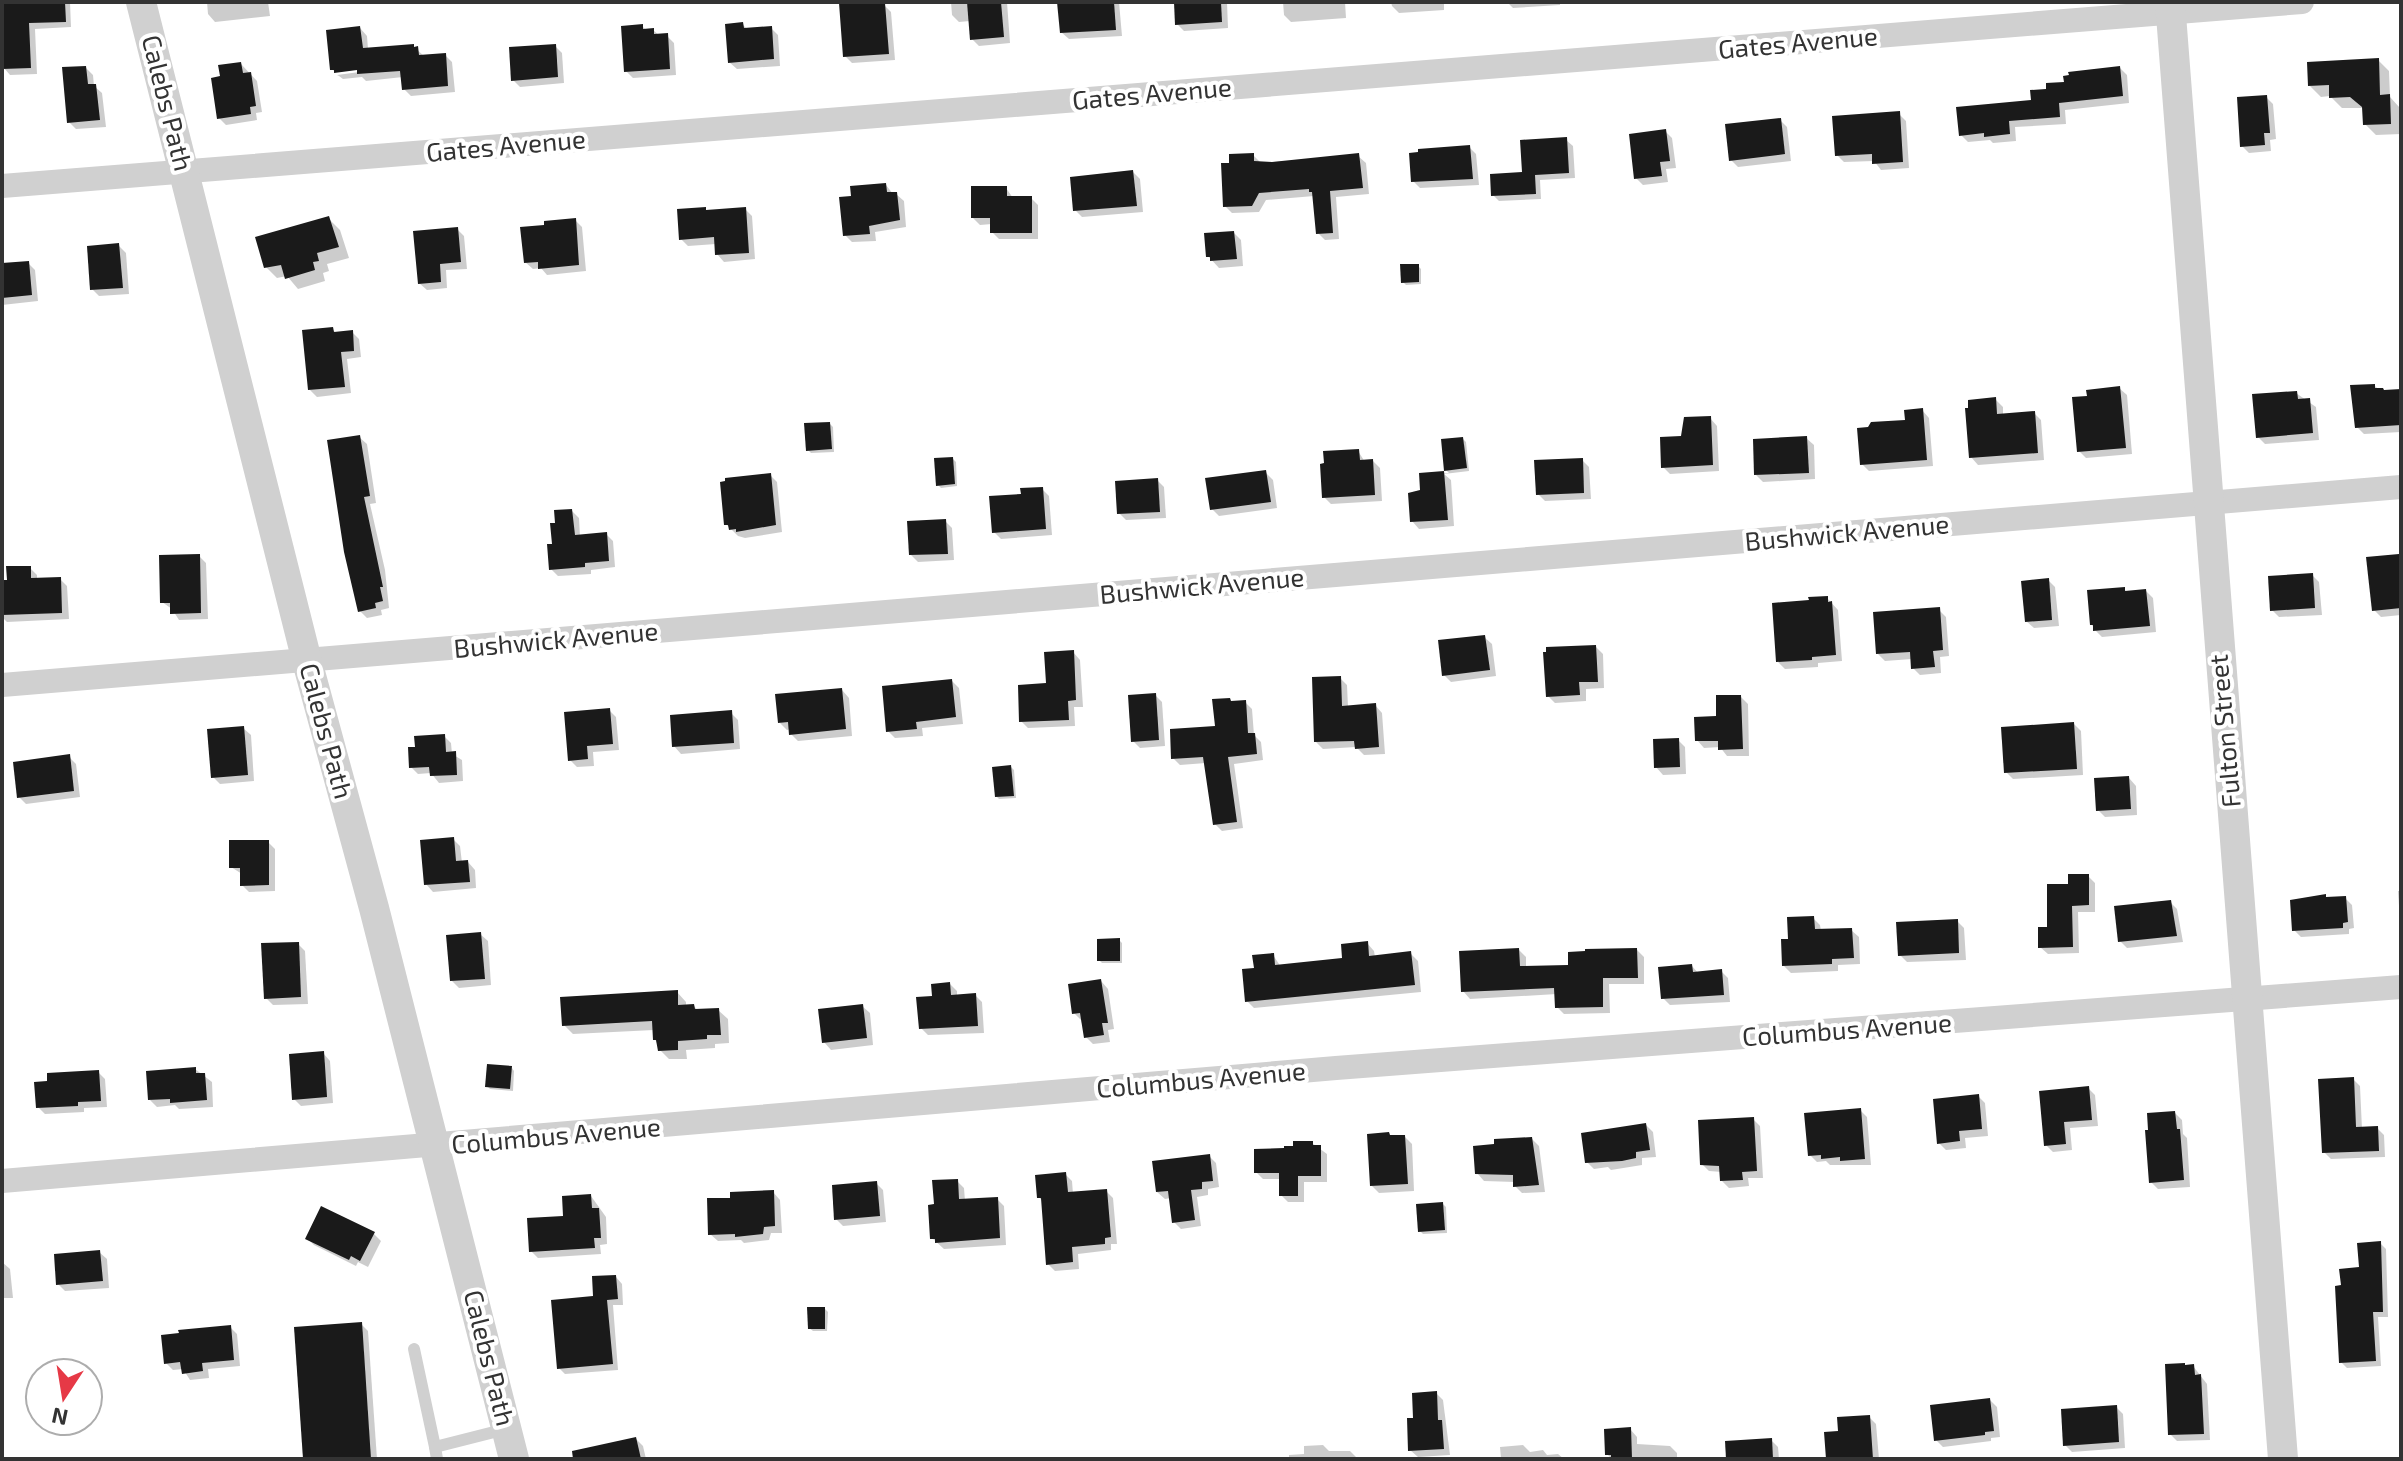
<svg xmlns="http://www.w3.org/2000/svg" width="2403" height="1461" viewBox="0 0 2403 1461" font-family="'Exo 2',sans-serif">
  <rect width="100%" height="100%" fill="#fff"/>
  <g fill="#0003">
    <polygon points="2,2 70,2 71,27 35,29 37,74 10,75 4,68"/>
    <polygon points="207,2 268,2 270,16 215,22 208,14"/>
    <polygon points="951,2 1007,2 1010,43 979,46 972,39 970,21 959,22 952,15"/>
    <polygon points="1059,2 1119,2 1122,36 1069,39 1061,32"/>
    <polygon points="1176,2 1227,2 1228,28 1184,31 1177,24"/>
    <polygon points="1283,2 1345,2 1346,18 1291,22 1284,15"/>
    <polygon points="1391,2 1444,2 1444,10 1399,13 1392,6"/>
    <polygon points="1507,2 1560,2 1560,5 1513,8"/>
    <polygon points="884,5 891,12 895,60 852,63 845,56 869,6"/>
    <polygon points="742,24 748,30 771,28 778,35 780,66 737,69 729,62"/>
    <polygon points="642,26 646,30 653,30 660,36 667,36 674,43 676,75 633,78 626,71"/>
    <polygon points="360,28 367,36 368,49 413,46 425,57 445,55 452,62 455,92 411,96 404,89 403,77 366,81 362,77 343,79 339,76 337,75 367,71 367,67 336,71 336,73 332,69"/>
    <polygon points="555,46 562,53 564,83 520,87 513,80"/>
    <polygon points="2378,60 2389,71 2390,97 2400,108 2401,134 2376,135 2365,124 2363,108 2342,108 2330,96 2321,97 2310,86"/>
    <polygon points="241,64 257,81 262,112 256,113 257,120 226,125 219,118 222,78"/>
    <polygon points="86,68 93,75 94,86 102,93 106,127 76,129 69,122"/>
    <polygon points="2120,68 2127,75 2129,103 2065,110 2066,124 2015,127 2016,141 1993,143 1990,140 1968,142 1961,135 2033,102 2048,91"/>
    <polygon points="2266,97 2273,104 2276,139 2270,140 2271,151 2249,153 2242,146"/>
    <polygon points="1899,114 1906,121 1909,168 1881,170 1874,161 1844,162 1837,155"/>
    <polygon points="1780,120 1787,127 1791,161 1738,167 1731,160"/>
    <polygon points="1665,131 1672,138 1676,168 1666,169 1668,182 1643,185 1636,178"/>
    <polygon points="1566,140 1573,146 1575,178 1540,180 1541,199 1499,201 1493,195"/>
    <polygon points="1469,147 1476,154 1479,185 1420,188 1413,181"/>
    <polygon points="1253,155 1261,163 1358,156 1366,163 1369,194 1336,197 1339,239 1325,240 1318,233 1314,196 1266,200 1259,212 1232,213 1225,206 1231,165"/>
    <polygon points="1133,172 1140,179 1143,212 1082,217 1075,210"/>
    <polygon points="886,185 893,194 896,194 904,201 906,227 875,232 876,241 852,242 845,235"/>
    <polygon points="1006,188 1013,198 1031,198 1038,205 1038,239 999,239 992,232 992,224 980,225 973,218"/>
    <polygon points="705,209 708,212 745,209 752,216 755,259 724,262 717,254 716,244 688,246 681,239"/>
    <polygon points="329,219 340,230 349,258 327,264 329,271 323,273 325,281 298,289 287,276 277,278 266,267"/>
    <polygon points="575,220 582,227 586,271 547,275 541,268 533,269 525,262"/>
    <polygon points="457,229 464,236 467,269 446,270 447,288 427,290 419,283"/>
    <polygon points="1234,233 1241,240 1243,266 1219,268 1208,256"/>
    <polygon points="118,245 126,253 129,294 99,296 92,289"/>
    <polygon points="28,263 35,270 38,301 2,305 2,265"/>
    <polygon points="1418,266 1421,269 1421,284 1406,285 1403,282"/>
    <polygon points="332,329 337,334 352,332 359,339 361,357 347,359 351,393 317,397 310,390"/>
    <polygon points="2375,386 2379,390 2401,391 2401,432 2364,434 2357,427"/>
    <polygon points="2119,388 2127,395 2132,454 2086,458 2079,451"/>
    <polygon points="2296,393 2316,407 2319,440 2265,444 2258,437"/>
    <polygon points="1996,400 2003,407 2003,416 2034,413 2041,420 2044,460 1978,465 1971,457"/>
    <polygon points="1922,410 1929,418 1933,466 1869,471 1862,464 1870,429 1907,422"/>
    <polygon points="1710,418 1717,426 1719,471 1670,474 1663,467 1682,438"/>
    <polygon points="830,424 833,427 834,452 811,453 808,450"/>
    <polygon points="359,437 367,444 376,503 370,504 385,570 389,608 381,610 382,615 367,618 360,611"/>
    <polygon points="1806,438 1814,445 1815,479 1763,482 1756,475"/>
    <polygon points="1463,439 1466,442 1469,471 1444,474 1451,480 1454,526 1419,529 1412,521 1422,492 1421,475 1449,473 1446,470"/>
    <polygon points="1358,451 1365,462 1373,461 1380,468 1382,501 1331,504 1324,497"/>
    <polygon points="953,459 956,462 957,486 941,488 938,485"/>
    <polygon points="1582,460 1589,467 1591,499 1545,501 1538,494"/>
    <polygon points="1266,473 1273,480 1277,508 1219,516 1212,509"/>
    <polygon points="770,475 777,482 782,532 745,538 738,536 726,524"/>
    <polygon points="1157,480 1164,487 1166,518 1126,520 1119,513"/>
    <polygon points="1042,489 1049,496 1052,535 1001,539 994,532 1023,496"/>
    <polygon points="572,511 579,518 580,537 606,534 613,541 615,567 591,570 591,574 558,576 551,569 554,545"/>
    <polygon points="945,521 952,528 954,560 918,562 911,555"/>
    <polygon points="199,556 206,563 208,619 179,620 172,609 162,602"/>
    <polygon points="2399,556 2401,559 2401,615 2381,617 2374,610"/>
    <polygon points="30,568 37,575 37,580 60,579 67,586 69,619 7,622 2,617 2,582 9,582"/>
    <polygon points="2312,575 2319,582 2322,615 2279,617 2272,610"/>
    <polygon points="2048,580 2055,587 2059,626 2034,628 2026,621"/>
    <polygon points="2124,589 2127,592 2146,591 2153,598 2156,632 2102,637 2095,630 2092,625"/>
    <polygon points="1827,598 1838,610 1842,661 1818,663 1818,667 1785,669 1778,662"/>
    <polygon points="1939,610 1946,617 1949,656 1940,657 1941,673 1920,675 1913,668 1912,659 1885,661 1878,654"/>
    <polygon points="1484,637 1492,644 1496,676 1451,682 1444,675"/>
    <polygon points="1596,647 1603,654 1604,688 1586,689 1586,701 1555,703 1548,696"/>
    <polygon points="1073,652 1080,660 1083,707 1074,707 1075,726 1028,728 1021,721"/>
    <polygon points="1340,678 1347,685 1348,707 1375,705 1382,713 1385,754 1364,755 1356,747 1323,749 1316,742"/>
    <polygon points="952,681 959,688 963,724 922,728 923,736 895,738 888,731"/>
    <polygon points="842,690 849,698 852,736 798,741 791,734 791,729 787,730 780,723"/>
    <polygon points="1155,695 1162,702 1165,746 1140,748 1133,741"/>
    <polygon points="1741,697 1748,704 1749,756 1727,756 1720,747 1704,748 1697,740"/>
    <polygon points="1245,702 1252,709 1254,735 1261,742 1263,760 1234,764 1243,828 1222,831 1215,824 1206,763 1180,765 1173,758 1217,727 1233,703"/>
    <polygon points="609,710 616,717 619,750 593,752 594,766 577,767 570,760"/>
    <polygon points="731,713 738,720 740,749 681,754 674,746"/>
    <polygon points="2074,724 2081,731 2083,775 2013,779 2006,772"/>
    <polygon points="243,728 251,735 254,781 220,784 213,777"/>
    <polygon points="444,736 451,743 452,754 462,760 463,781 439,783 431,773 418,774 411,767"/>
    <polygon points="1678,740 1685,747 1686,774 1663,775 1656,767"/>
    <polygon points="69,757 76,764 80,797 26,804 19,797"/>
    <polygon points="1011,767 1014,770 1016,798 999,799 996,796"/>
    <polygon points="2129,778 2136,786 2137,815 2105,817 2098,810"/>
    <polygon points="453,839 460,846 462,863 468,862 475,870 476,888 433,892 426,884"/>
    <polygon points="268,842 275,849 275,891 249,892 242,885 242,874 231,867"/>
    <polygon points="2088,876 2095,883 2095,912 2078,912 2079,953 2048,954 2040,947 2070,886"/>
    <polygon points="2398,891 2401,891 2401,923 2400,921"/>
    <polygon points="2345,898 2352,905 2354,928 2349,929 2349,934 2301,937 2294,930 2327,899"/>
    <polygon points="2170,902 2177,909 2183,942 2127,948 2120,941"/>
    <polygon points="1813,918 1820,925 1821,931 1851,930 1859,937 1860,964 1838,965 1838,971 1791,973 1784,966 1790,941"/>
    <polygon points="1957,921 1964,928 1966,960 1907,962 1900,955"/>
    <polygon points="480,934 488,941 491,985 459,988 452,981"/>
    <polygon points="1119,940 1122,943 1122,963 1102,963 1099,960"/>
    <polygon points="1367,943 1374,951 1375,957 1411,954 1418,961 1421,992 1254,1008 1247,1001 1256,969 1273,955 1281,967 1344,960"/>
    <polygon points="298,944 305,951 308,1004 273,1005 266,998"/>
    <polygon points="1519,950 1526,957 1526,967 1571,967 1637,950 1644,957 1644,984 1609,984 1610,1013 1564,1014 1557,1007 1557,994 1470,999 1463,991"/>
    <polygon points="1692,966 1698,973 1721,971 1728,978 1730,1002 1670,1005 1663,998"/>
    <polygon points="1101,981 1108,989 1114,1029 1108,1030 1110,1042 1093,1044 1086,1037 1081,1020 1074,1013"/>
    <polygon points="950,984 957,991 957,997 975,995 982,1002 984,1033 928,1035 921,1028 934,998"/>
    <polygon points="677,992 686,1002 686,1006 694,1006 698,1011 718,1010 728,1019 729,1043 715,1044 715,1048 686,1050 687,1059 669,1059 660,1050 655,1039 654,1030 573,1034 564,1025"/>
    <polygon points="862,1006 870,1013 873,1045 831,1050 824,1042"/>
    <polygon points="323,1053 330,1061 333,1103 301,1106 294,1099"/>
    <polygon points="512,1068 514,1071 513,1091 490,1089 487,1086"/>
    <polygon points="195,1069 212,1082 213,1107 179,1109 175,1105 157,1107 150,1100"/>
    <polygon points="98,1072 105,1079 107,1107 84,1108 84,1112 45,1114 38,1107"/>
    <polygon points="2353,1079 2360,1086 2362,1129 2377,1128 2384,1135 2385,1157 2331,1159 2324,1152"/>
    <polygon points="2088,1088 2095,1095 2098,1126 2070,1128 2072,1150 2053,1152 2046,1145"/>
    <polygon points="1978,1096 1985,1103 1988,1136 1965,1138 1966,1148 1946,1150 1939,1143"/>
    <polygon points="1860,1110 1867,1117 1871,1165 1830,1165 1826,1161 1817,1162 1810,1155"/>
    <polygon points="2175,1113 2182,1120 2183,1134 2187,1138 2190,1187 2158,1189 2151,1182"/>
    <polygon points="1753,1119 1760,1126 1763,1178 1748,1178 1749,1186 1729,1188 1722,1181 1722,1172 1709,1171 1702,1164"/>
    <polygon points="1646,1125 1653,1132 1656,1157 1642,1158 1642,1165 1611,1170 1608,1167 1594,1169 1587,1162"/>
    <polygon points="1391,1137 1405,1137 1412,1144 1414,1191 1379,1193 1372,1186"/>
    <polygon points="1532,1139 1539,1146 1545,1192 1522,1193 1515,1186 1515,1182 1484,1181 1477,1173"/>
    <polygon points="1312,1143 1327,1154 1327,1182 1304,1182 1304,1202 1288,1202 1281,1195 1281,1179 1263,1179 1256,1172"/>
    <polygon points="1209,1156 1216,1163 1219,1187 1208,1189 1208,1195 1197,1197 1201,1226 1181,1229 1174,1222 1171,1198 1165,1199 1157,1192"/>
    <polygon points="1065,1174 1072,1181 1073,1194 1106,1191 1113,1198 1117,1244 1111,1244 1111,1250 1078,1254 1079,1269 1055,1271 1048,1264 1043,1202 1039,1197"/>
    <polygon points="957,1181 964,1188 965,1201 997,1199 1004,1206 1006,1245 944,1249 932,1238 936,1206"/>
    <polygon points="876,1183 883,1190 886,1222 843,1226 836,1219"/>
    <polygon points="773,1192 780,1200 782,1233 771,1233 769,1240 744,1243 741,1240 718,1241 710,1234 732,1199"/>
    <polygon points="591,1196 606,1217 607,1244 600,1245 601,1254 538,1258 531,1251"/>
    <polygon points="1443,1204 1446,1207 1447,1233 1423,1234 1420,1231"/>
    <polygon points="374,1234 381,1241 368,1267 358,1262 356,1266 314,1245 307,1238"/>
    <polygon points="2380,1243 2386,1249 2388,1317 2378,1317 2381,1366 2347,1368 2341,1362 2343,1287 2362,1269"/>
    <polygon points="99,1252 107,1259 109,1288 65,1291 58,1284"/>
    <polygon points="2,1262 10,1269 13,1298 2,1298"/>
    <polygon points="616,1277 622,1284 623,1305 613,1305 618,1370 565,1374 559,1368 595,1298"/>
    <polygon points="825,1309 828,1312 827,1331 813,1331 809,1328"/>
    <polygon points="361,1324 368,1331 377,1459 305,1459"/>
    <polygon points="230,1327 237,1334 240,1366 208,1369 209,1378 190,1380 183,1369 173,1370 166,1363"/>
    <polygon points="2193,1366 2207,1384 2210,1440 2177,1441 2170,1434"/>
    <polygon points="1436,1393 1443,1400 1450,1455 1418,1457 1410,1450 1415,1420"/>
    <polygon points="1990,1400 1997,1407 2000,1437 1991,1438 1991,1441 1943,1447 1936,1440"/>
    <polygon points="2116,1407 2123,1414 2125,1448 2072,1452 2065,1445"/>
    <polygon points="1869,1417 1876,1424 1879,1459 1828,1459 1840,1433"/>
    <polygon points="1630,1429 1637,1437 1637,1444 1670,1446 1677,1453 1677,1459 1612,1459 1607,1454"/>
    <polygon points="636,1439 643,1446 646,1459 596,1459"/>
    <polygon points="1771,1440 1778,1447 1779,1459 1728,1459"/>
    <polygon points="1323,1445 1329,1451 1350,1451 1358,1459 1289,1459 1289,1455 1304,1454 1304,1446"/>
    <polygon points="1523,1445 1530,1452 1543,1450 1547,1455 1558,1454 1564,1459 1501,1459 1500,1447"/>
  </g>
  <g fill="#1a1a1a">
    <polygon points="2,2 65,2 66,22 29,23 31,68 2,69"/>
    <polygon points="867,2 867,4 885,3 889,54 843,57 839,3"/>
    <polygon points="967,2 1001,2 1004,37 970,40"/>
    <polygon points="1057,2 1114,2 1116,30 1060,33"/>
    <polygon points="1174,2 1221,2 1222,22 1175,25"/>
    <polygon points="743,22 744,28 772,26 774,59 728,63 725,24"/>
    <polygon points="643,24 643,29 654,28 654,34 668,33 670,69 624,72 621,26"/>
    <polygon points="360,26 363,48 414,44 414,47 418,46 419,55 446,53 448,86 402,90 400,71 357,74 357,70 334,73 334,70 330,70 326,30"/>
    <polygon points="556,44 558,77 511,81 509,47"/>
    <polygon points="2379,58 2380,95 2390,94 2391,124 2363,125 2362,107 2350,97 2329,98 2329,85 2308,86 2307,62"/>
    <polygon points="241,62 243,73 251,72 256,106 250,107 251,114 217,119 211,78 220,76 218,65"/>
    <polygon points="86,66 88,84 96,84 100,120 67,123 62,67"/>
    <polygon points="2120,66 2123,96 2059,103 2060,117 2009,121 2010,134 1984,137 1984,133 1959,136 1956,107 2031,100 2030,90 2046,89 2046,83 2064,82 2063,76 2069,75 2068,72"/>
    <polygon points="2267,95 2270,133 2264,133 2265,145 2240,147 2237,97"/>
    <polygon points="1900,111 1903,162 1872,164 1872,154 1835,156 1832,116"/>
    <polygon points="1781,118 1785,154 1729,161 1725,124"/>
    <polygon points="1666,129 1670,161 1660,162 1662,176 1634,179 1629,134"/>
    <polygon points="1567,137 1569,173 1535,175 1536,194 1491,196 1490,174 1522,172 1520,140"/>
    <polygon points="1470,145 1473,179 1411,182 1409,153 1418,152 1418,149"/>
    <polygon points="1254,153 1254,161 1272,162 1359,153 1363,188 1330,191 1333,233 1316,234 1312,192 1309,192 1309,189 1259,193 1252,206 1223,207 1221,163 1229,163 1229,154"/>
    <polygon points="1133,170 1137,206 1073,211 1070,177"/>
    <polygon points="886,183 887,192 897,192 900,220 869,226 870,234 843,236 839,197 851,196 850,186"/>
    <polygon points="971,186 1007,186 1007,196 1032,196 1032,233 990,233 990,218 971,218"/>
    <polygon points="706,207 706,210 746,207 749,253 715,255 714,237 679,240 677,209"/>
    <polygon points="329,216 339,247 317,253 319,261 313,262 315,270 285,279 281,265 264,268 255,237"/>
    <polygon points="576,218 579,265 538,269 538,262 524,263 520,227 544,225 544,221"/>
    <polygon points="458,227 461,262 440,264 441,282 418,284 413,231"/>
    <polygon points="1234,231 1237,259 1210,261 1210,257 1206,257 1204,233"/>
    <polygon points="119,243 123,288 90,290 87,246"/>
    <polygon points="29,261 32,295 2,298 2,263"/>
    <polygon points="1400,264 1419,264 1419,282 1401,283"/>
    <polygon points="333,327 334,332 353,330 354,351 341,352 345,387 308,390 302,330"/>
    <polygon points="2375,384 2375,388 2383,388 2384,390 2401,389 2401,425 2355,428 2350,385"/>
    <polygon points="2120,386 2126,448 2077,452 2072,397 2087,396 2086,390"/>
    <polygon points="2297,391 2298,399 2310,398 2313,433 2256,438 2252,394"/>
    <polygon points="1996,397 1997,414 2035,411 2038,453 1969,458 1965,408 1968,408 1968,400"/>
    <polygon points="1923,408 1927,460 1860,465 1857,428 1868,427 1871,422 1905,420 1904,410"/>
    <polygon points="1711,416 1713,465 1661,468 1660,437 1681,436 1684,417"/>
    <polygon points="830,422 832,449 806,451 804,423"/>
    <polygon points="360,435 370,496 364,497 383,587 380,587 383,601 375,603 376,608 358,612 344,552 327,440"/>
    <polygon points="1807,436 1809,473 1754,475 1753,439"/>
    <polygon points="1463,437 1467,468 1444,471 1441,439"/>
    <polygon points="1359,449 1360,460 1373,459 1375,495 1322,498 1320,464 1324,463 1323,451"/>
    <polygon points="953,457 955,484 936,486 934,458"/>
    <polygon points="1583,458 1584,493 1536,495 1534,460"/>
    <polygon points="1266,470 1271,502 1210,510 1205,478"/>
    <polygon points="1444,471 1448,520 1410,522 1408,493 1420,490 1419,473"/>
    <polygon points="771,473 776,525 736,532 736,529 729,530 728,525 724,525 720,482 725,481 725,478"/>
    <polygon points="1158,478 1160,512 1117,514 1115,481"/>
    <polygon points="1043,487 1046,529 992,533 989,496 1021,494 1020,488"/>
    <polygon points="572,509 575,535 607,532 609,561 585,563 585,567 549,570 547,544 552,544 550,523 555,523 554,510"/>
    <polygon points="946,519 948,554 909,555 907,521"/>
    <polygon points="200,554 201,613 170,614 170,603 160,603 159,555"/>
    <polygon points="2399,554 2401,608 2372,611 2366,557"/>
    <polygon points="6,566 31,566 31,578 61,577 62,613 2,615 2,580 7,580"/>
    <polygon points="2313,573 2315,608 2270,611 2268,576"/>
    <polygon points="2049,578 2052,620 2025,622 2021,581"/>
    <polygon points="2125,587 2125,591 2146,589 2150,626 2093,631 2093,625 2090,625 2087,590"/>
    <polygon points="1828,596 1828,602 1832,601 1836,655 1812,657 1812,660 1776,662 1772,603 1809,600 1808,597"/>
    <polygon points="1940,607 1943,650 1933,651 1935,667 1911,669 1910,652 1876,654 1873,612"/>
    <polygon points="1485,635 1490,670 1442,676 1438,640"/>
    <polygon points="1596,645 1598,682 1579,682 1580,695 1546,697 1543,652 1546,652 1546,647"/>
    <polygon points="1074,650 1076,700 1068,701 1069,720 1019,722 1018,685 1046,683 1044,652"/>
    <polygon points="1341,676 1342,706 1376,703 1379,747 1355,749 1354,741 1314,742 1312,677"/>
    <polygon points="952,679 956,717 916,722 917,729 886,732 882,686"/>
    <polygon points="842,688 846,729 789,735 788,722 778,723 775,694"/>
    <polygon points="1156,693 1159,740 1131,742 1128,695"/>
    <polygon points="1716,695 1741,695 1743,749 1718,750 1718,741 1695,741 1694,717 1716,716"/>
    <polygon points="1230,698 1231,701 1246,700 1248,733 1255,733 1257,754 1228,757 1237,822 1213,825 1203,757 1171,759 1170,729 1215,726 1212,699"/>
    <polygon points="610,708 613,744 587,746 588,759 568,761 564,712"/>
    <polygon points="732,710 734,743 672,747 670,715"/>
    <polygon points="2074,722 2077,769 2004,773 2001,727"/>
    <polygon points="244,726 248,775 211,778 207,729"/>
    <polygon points="445,734 446,752 456,751 457,775 430,776 429,767 409,768 408,747 415,747 414,736"/>
    <polygon points="1679,738 1680,767 1654,768 1653,739"/>
    <polygon points="70,754 74,791 17,798 13,762"/>
    <polygon points="1011,765 1014,796 995,797 992,767"/>
    <polygon points="2129,776 2131,809 2096,811 2094,778"/>
    <polygon points="454,837 456,861 468,860 470,882 424,885 420,840"/>
    <polygon points="229,840 269,840 269,885 240,886 240,868 229,868"/>
    <polygon points="2068,874 2089,874 2089,905 2072,906 2073,947 2038,948 2038,927 2047,927 2047,884 2068,884"/>
    <polygon points="2326,894 2326,897 2346,896 2348,922 2343,923 2343,928 2292,931 2290,900"/>
    <polygon points="2171,900 2177,936 2118,942 2114,906"/>
    <polygon points="1814,916 1815,929 1852,928 1854,958 1832,959 1832,964 1782,966 1781,939 1788,939 1787,917"/>
    <polygon points="1958,919 1959,953 1898,956 1896,922"/>
    <polygon points="481,932 485,979 450,981 446,935"/>
    <polygon points="1120,938 1120,961 1097,961 1097,939"/>
    <polygon points="1368,941 1369,956 1411,951 1415,985 1245,1002 1242,969 1254,968 1252,955 1274,953 1275,965 1342,958 1341,944"/>
    <polygon points="299,942 301,997 264,999 261,943"/>
    <polygon points="1519,948 1520,966 1568,965 1568,952 1585,951 1585,949 1637,948 1638,978 1603,978 1603,1007 1555,1008 1554,988 1461,992 1459,951"/>
    <polygon points="1692,964 1693,972 1722,969 1724,995 1661,999 1658,967"/>
    <polygon points="1101,979 1108,1023 1102,1023 1104,1035 1084,1038 1080,1013 1072,1014 1068,984"/>
    <polygon points="950,982 951,995 976,993 978,1026 919,1029 916,997 932,996 931,984"/>
    <polygon points="678,990 678,1005 694,1004 695,1009 719,1008 721,1035 707,1035 707,1039 678,1041 678,1050 658,1051 656,1040 653,1040 652,1021 562,1026 560,997"/>
    <polygon points="863,1004 867,1038 822,1043 818,1009"/>
    <polygon points="324,1051 327,1097 292,1100 289,1054"/>
    <polygon points="487,1064 512,1066 510,1089 485,1087"/>
    <polygon points="196,1067 196,1073 205,1073 207,1100 170,1103 170,1099 148,1100 146,1071"/>
    <polygon points="99,1070 101,1101 78,1102 78,1106 36,1108 34,1082 47,1081 47,1073"/>
    <polygon points="2354,1077 2356,1127 2378,1126 2379,1151 2322,1153 2318,1079"/>
    <polygon points="2089,1086 2092,1120 2064,1122 2066,1144 2044,1146 2039,1091"/>
    <polygon points="1979,1094 1982,1129 1959,1131 1960,1141 1937,1144 1933,1099"/>
    <polygon points="1861,1108 1865,1159 1840,1161 1840,1157 1821,1159 1821,1155 1808,1156 1804,1113"/>
    <polygon points="2175,1111 2177,1129 2180,1129 2184,1180 2149,1183 2145,1130 2148,1130 2147,1113"/>
    <polygon points="1754,1117 1757,1171 1742,1172 1743,1180 1720,1181 1719,1166 1700,1165 1698,1120"/>
    <polygon points="1646,1123 1650,1150 1636,1152 1636,1158 1622,1161 1585,1163 1581,1133"/>
    <polygon points="1389,1132 1390,1135 1405,1135 1408,1184 1370,1186 1367,1134"/>
    <polygon points="1532,1137 1539,1185 1513,1187 1513,1175 1475,1174 1473,1146 1494,1144 1494,1139"/>
    <polygon points="1293,1141 1313,1141 1313,1145 1321,1145 1321,1176 1298,1176 1298,1196 1279,1196 1279,1173 1254,1173 1254,1149 1284,1148 1284,1146 1293,1146"/>
    <polygon points="1210,1154 1213,1181 1202,1182 1202,1189 1191,1190 1195,1220 1172,1223 1168,1191 1156,1192 1152,1161"/>
    <polygon points="1066,1172 1068,1192 1107,1189 1111,1237 1105,1238 1105,1244 1072,1247 1073,1262 1046,1265 1041,1198 1037,1198 1035,1175"/>
    <polygon points="958,1179 959,1199 998,1197 1000,1238 935,1243 935,1239 930,1239 928,1205 934,1204 932,1180"/>
    <polygon points="877,1181 880,1216 834,1220 832,1185"/>
    <polygon points="774,1190 775,1226 764,1227 763,1234 735,1237 735,1234 708,1235 707,1198 730,1198 730,1192"/>
    <polygon points="591,1194 592,1208 599,1208 601,1238 594,1238 595,1248 529,1252 527,1218 563,1216 562,1196"/>
    <polygon points="1443,1202 1445,1230 1418,1232 1416,1204"/>
    <polygon points="321,1206 375,1232 360,1261 351,1256 349,1260 305,1239"/>
    <polygon points="2381,1241 2383,1312 2373,1312 2376,1361 2339,1363 2335,1286 2341,1285 2339,1269 2359,1267 2357,1243"/>
    <polygon points="100,1250 103,1281 56,1285 54,1254"/>
    <polygon points="616,1275 618,1299 607,1300 613,1364 557,1369 551,1300 593,1296 592,1276"/>
    <polygon points="807,1307 825,1307 825,1329 808,1329"/>
    <polygon points="362,1322 371,1459 303,1459 294,1327"/>
    <polygon points="231,1325 234,1360 202,1363 203,1371 182,1374 180,1362 164,1364 161,1335 179,1333 178,1330"/>
    <polygon points="2185,1363 2185,1365 2194,1364 2195,1375 2201,1374 2204,1434 2168,1435 2165,1364"/>
    <polygon points="1437,1391 1438,1420 1442,1420 1444,1449 1408,1451 1407,1418 1413,1418 1412,1393"/>
    <polygon points="1990,1398 1994,1431 1985,1432 1985,1435 1934,1441 1930,1405"/>
    <polygon points="2117,1405 2119,1442 2063,1446 2061,1409"/>
    <polygon points="1870,1415 1873,1459 1826,1459 1824,1432 1838,1431 1837,1417"/>
    <polygon points="1631,1427 1632,1459 1611,1459 1611,1455 1605,1455 1604,1429"/>
    <polygon points="636,1437 641,1459 573,1459 572,1451"/>
    <polygon points="1772,1438 1773,1459 1726,1459 1725,1441"/>
  </g>
  <g fill="none" stroke-linecap="round" stroke-linejoin="round">
    <g stroke="#d0d0d0" stroke-width="12">
      <polyline points="414,1349 435,1447"/>
      <polyline points="437,1459 435,1447 506,1429"/>
    </g>
    <g stroke="#d0d0d0" stroke-width="24">
      <polyline points="2,186 2302,2"/>
      <polyline points="2,685 2401,487"/>
      <polyline points="2,1181 1336,1068 2401,987"/>
    </g>
    <g stroke="#d0d0d0" stroke-width="30">
      <polyline points="141,2 307,661 374,908 514,1459"/>
      <polyline points="2170,2 2283,1459"/>
    </g>
  </g>
  <g text-anchor="middle" stroke-width="8" stroke-linejoin="round" paint-order="stroke">
    <g font-size="26" fill="#333" stroke="#fff">
      <text transform="translate(1798 43) rotate(-5)" y="9">Gates Avenue</text>
      <text transform="translate(1152 94) rotate(-5)" y="9">Gates Avenue</text>
      <text transform="translate(167 103) rotate(76)" y="9">Calebs Path</text>
      <text transform="translate(506 146) rotate(-5)" y="9">Gates Avenue</text>
      <text transform="translate(1847 533) rotate(-5)" y="9">Bushwick Avenue</text>
      <text transform="translate(1202 586) rotate(-5)" y="9">Bushwick Avenue</text>
      <text transform="translate(556 640) rotate(-5)" y="9">Bushwick Avenue</text>
      <text transform="translate(326 731) rotate(75)" y="9">Calebs Path</text>
      <text transform="translate(2225 731) rotate(-95)" y="9">Fulton Street</text>
      <text transform="translate(1847 1030) rotate(-4)" y="9">Columbus Avenue</text>
      <text transform="translate(1201 1080) rotate(-5)" y="9">Columbus Avenue</text>
      <text transform="translate(556 1136) rotate(-5)" y="9">Columbus Avenue</text>
      <text transform="translate(489 1358) rotate(76)" y="9">Calebs Path</text>
    </g>
  </g>
  <rect width="2403" height="1461" fill="none" stroke="#333333" stroke-width="8"/>
  <g transform="translate(64 1397) rotate(192)"><circle r="38" fill="#ffffff" stroke="#adadad" stroke-width="2"/>
  <path d="M0-6L14 30L0 20L-14 30Z" fill="#e63946"/>
  <text y="-12" font-size="22" font-weight="bold" text-anchor="middle" fill="#333333">N</text>
  </g>
</svg>
